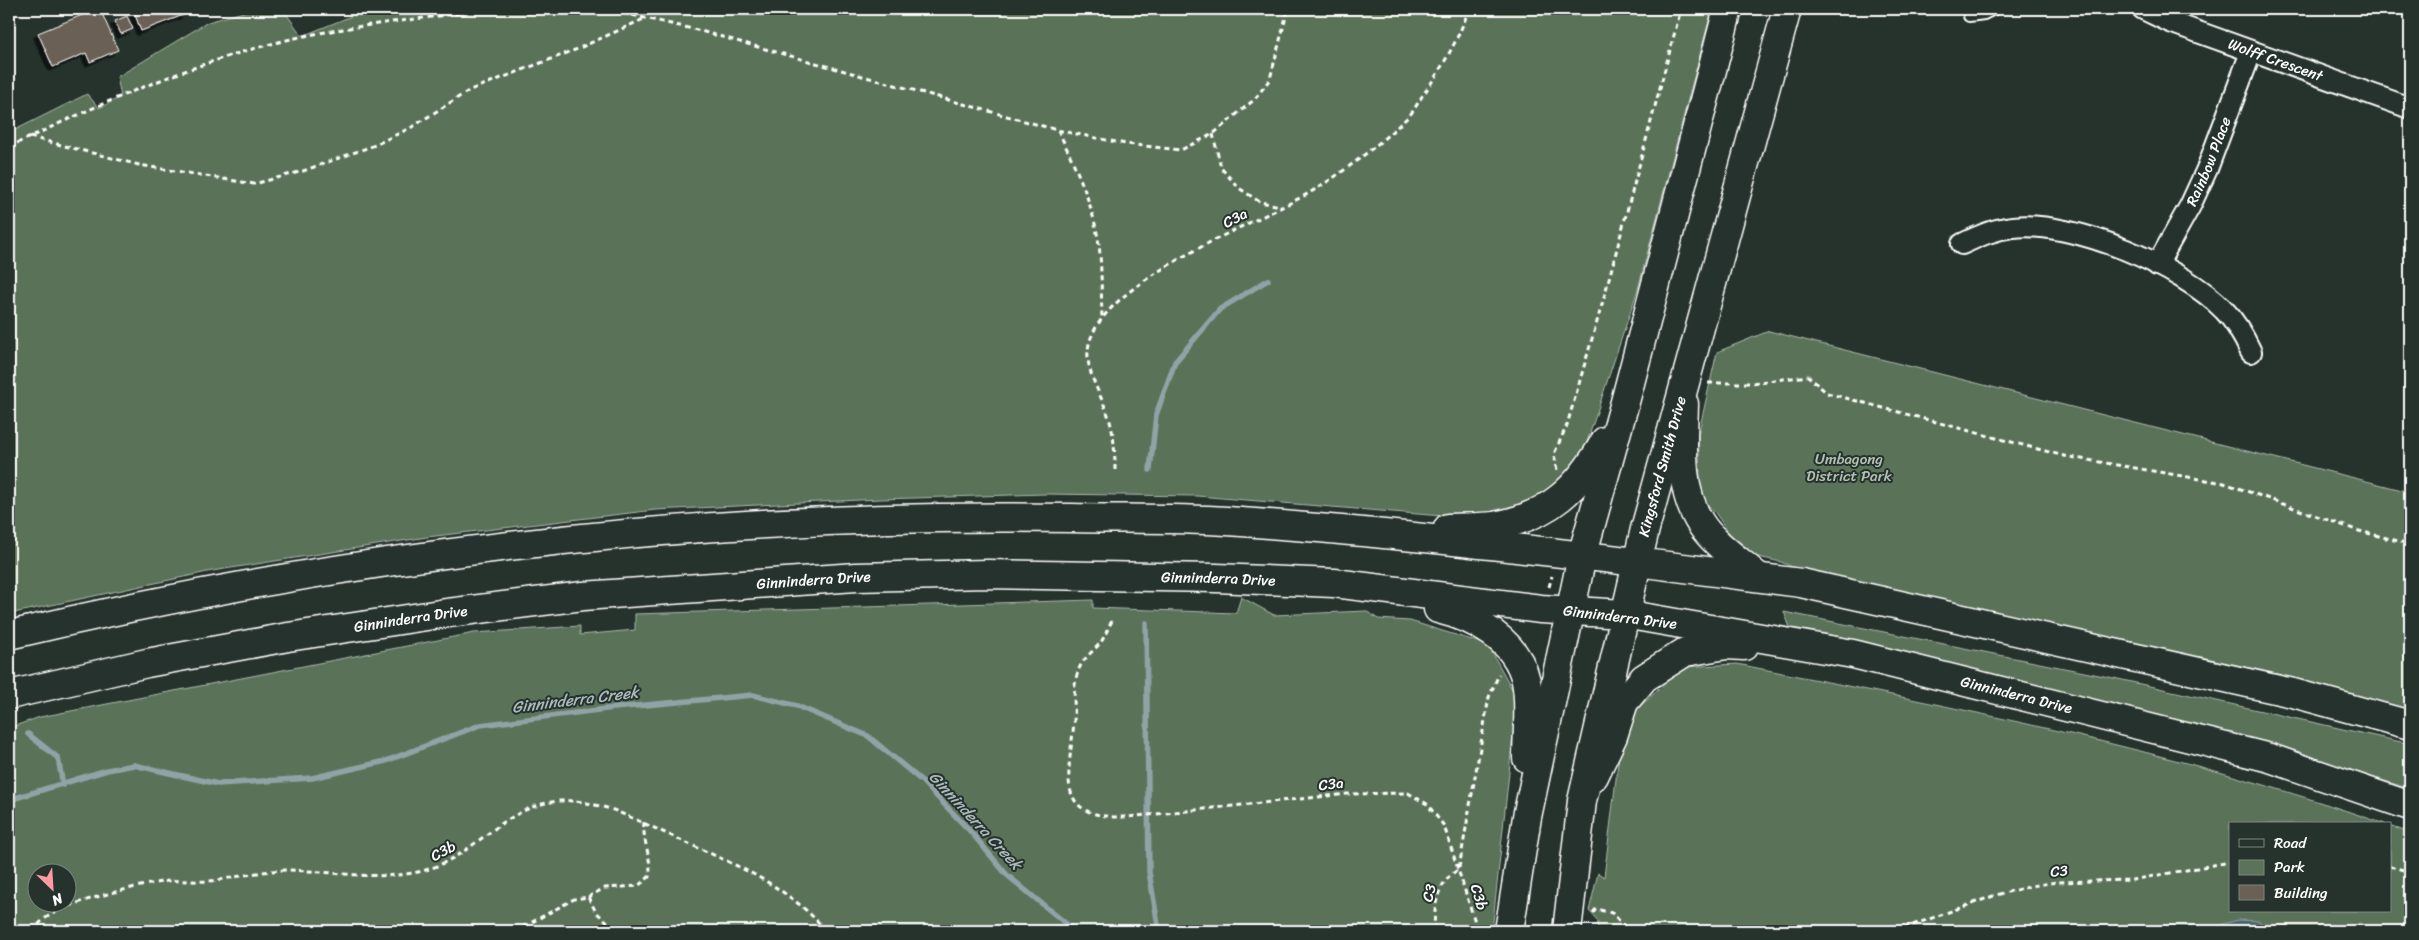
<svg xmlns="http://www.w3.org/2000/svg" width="2419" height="940" viewBox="0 0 2419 940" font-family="Sriracha,sans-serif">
  <defs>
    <filter id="shadow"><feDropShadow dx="-4.5" dy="4.5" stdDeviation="0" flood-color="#0009"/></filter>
  </defs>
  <rect width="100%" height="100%" fill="#26332d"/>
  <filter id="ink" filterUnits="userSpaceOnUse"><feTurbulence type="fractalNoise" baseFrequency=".02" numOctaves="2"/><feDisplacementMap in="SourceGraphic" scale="10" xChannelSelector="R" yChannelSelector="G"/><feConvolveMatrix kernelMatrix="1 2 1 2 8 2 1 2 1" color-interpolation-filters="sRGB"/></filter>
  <g filter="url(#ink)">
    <g fill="#5a7359" stroke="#acb9ac" fill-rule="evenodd">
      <polygon points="254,9 283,9 302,36 369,9 1712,9 1638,289 1583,454 1549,501 1479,519 1197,496 1045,494 880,499 655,510 427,537 212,571 9,614 9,133 87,94 99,108 121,97 117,77 208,22"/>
      <polygon points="1769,331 2410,492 2410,716 1811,575 1781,562 1754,556 1746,547 1736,543 1716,514 1701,497 1698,435 1717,352"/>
      <path d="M 1241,597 L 1274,615 L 1366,611 L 1378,619 L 1410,621 L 1488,645 L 1517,698 L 1492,931 L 9,931 L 9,728 L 40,717 L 474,633 L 580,626 L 580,635 L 635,630 L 635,614 L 1093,600 L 1093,608 L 1236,613 ZM 38,872 L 68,872 L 68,902 L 38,902 Z"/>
      <polygon points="1784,612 2109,677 2410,744 2410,789 2283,749 1791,630"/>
      <path d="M 1737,664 C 1954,707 2175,750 2385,824 L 2230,824 L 2230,911 L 2390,911 L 2390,826 L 2410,833 L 2410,931 L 1597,931 L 1598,921 L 1589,911 L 1598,873 L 1604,877 L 1623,722 L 1683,667 Z"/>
    </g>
    <polygon fill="#47656d" stroke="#91a3a7" points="2237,920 2259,921 2272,931 2180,931 2187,926 2208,929"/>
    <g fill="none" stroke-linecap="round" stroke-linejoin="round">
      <g stroke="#91a3a7" stroke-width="5.5">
        <polyline points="1150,470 1156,415 1175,362 1220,309 1268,280"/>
        <polyline points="1146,623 1149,872 1159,931"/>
        <polyline points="28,734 58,758 63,785"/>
        <polyline points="9,800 107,770 134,765 218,784 312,778 386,761 480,725 614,708 753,695 797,706 868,736 923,782 971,832 1007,875 1075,931"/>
        <polyline points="2353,931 2358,929 2368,931"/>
      </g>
    </g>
    <g fill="#6a6054" stroke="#fff" filter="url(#shadow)">
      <polygon points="97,9 100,9 118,50 90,62 86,53 53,67 38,33"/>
      <polygon points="133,9 184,9 186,14 141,31"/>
      <polygon points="127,16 133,29 121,34 115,21"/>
    </g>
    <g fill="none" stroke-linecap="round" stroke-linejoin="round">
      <defs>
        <polyline id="lane" points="1969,16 1984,14 1994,9"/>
        <g id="street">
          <path id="s1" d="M 2143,9 L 2170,22 L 2410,108"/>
          <path d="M 1962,244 C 1979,236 1994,229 2013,227 C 2073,220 2183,267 2224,310 C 2236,322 2244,337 2251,352"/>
          <path id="s2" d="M 2157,265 L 2190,206 L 2207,169 L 2251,52"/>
        </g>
        <g id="secondary">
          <path d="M 1684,404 C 1683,444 1678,489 1701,524 C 1715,545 1740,561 1758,577"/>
          <polyline points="1637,562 1801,583 2293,693 2410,725"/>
          <path id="s3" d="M 1624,614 L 1853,654 L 2270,758 L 2410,806"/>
          <polyline points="1594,776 1613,736 1624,702 1644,678 1685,652 1726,645 1744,646"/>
        </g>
        <g id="primary">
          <path d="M 1448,528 C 1463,527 1479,528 1494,526 C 1548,517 1579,488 1605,441"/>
          <path d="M 1438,609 C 1475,618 1517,640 1526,681 C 1531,705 1527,734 1527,758"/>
          <path d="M 9,635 C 355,552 714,512 1071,518 C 1123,519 1175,518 1227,521 C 1364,530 1501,546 1637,562"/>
          <path id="s4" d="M 9,695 L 147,663 L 288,637 L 440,614 L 583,596 L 856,577 L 988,574 L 1216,578 L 1334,583 L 1541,609 L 1624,614"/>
          <polyline points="1509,931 1527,817 1582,556 1625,402 1728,9"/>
          <path id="s5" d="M 1567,931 L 1582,801 L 1645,529 L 1787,9"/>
        </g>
      </defs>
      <use href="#lane" stroke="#fff" stroke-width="14"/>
      <use href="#street" stroke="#fff" stroke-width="24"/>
      <use href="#secondary" stroke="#fff" stroke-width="31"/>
      <use href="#primary" stroke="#fff" stroke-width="31"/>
      <g stroke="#fff" stroke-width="3" stroke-dasharray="5 4" stroke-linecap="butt">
        <polyline points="606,9 697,30 1057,130 1126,144 1181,150 1213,134 1255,99 1270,79 1288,9"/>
        <path d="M 1058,130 C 1076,168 1093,203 1099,245 C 1102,269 1101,294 1102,318"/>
        <polyline points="1213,134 1221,168 1239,188 1260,202 1281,206"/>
        <polyline points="30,137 139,165 254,184 303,171 375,145 412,127 470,90 575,50 646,18"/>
        <path d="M 9,147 C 99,104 193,62 291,39 C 356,24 421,20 486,9"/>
        <polyline points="1708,383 1751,383 1808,376 1827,393 2064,456 2224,483 2359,531 2410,544"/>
        <path d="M 1115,470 C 1115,452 1114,432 1108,415 C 1101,394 1086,373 1088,350 C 1095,283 1255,224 1309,193 C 1345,172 1378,145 1408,117 C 1414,111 1418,102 1423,95 C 1442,68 1458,40 1469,9"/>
        <polyline points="1557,470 1554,454 1567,425 1603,301 1681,9"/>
        <polyline points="1549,587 1552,576"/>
        <path d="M 1112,621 C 1108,628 1105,636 1101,642 C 1094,651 1083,658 1079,669 C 1072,686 1075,704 1074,722 C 1069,777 1052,819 1128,817 L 1347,794 L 1408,793 L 1427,804 L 1444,826 L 1478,931"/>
        <polyline points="2390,866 2410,872"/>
        <polyline points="1459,868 1489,697 1499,674"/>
        <path d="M 588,897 L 605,888 L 638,886 L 649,877 C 653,859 642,842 644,822"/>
        <polyline points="1593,913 1596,909 1612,913 1629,931"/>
        <path d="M 32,931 C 38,925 44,918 52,914 C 73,901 143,884 168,881 C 182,880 196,882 210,881 C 236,878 262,870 289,870 C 327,871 367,879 406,874 C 471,867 496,807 559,801 C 576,799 595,805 611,809 C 640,821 667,834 696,847 C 745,869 791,889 826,931"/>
        <polyline points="516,931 574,899 588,897 596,912 618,931"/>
        <path d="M 1434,931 C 1435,904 1435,885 1459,869"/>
        <polyline points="1896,931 1996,895 2031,886 2057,882 2132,880 2230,862"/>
      </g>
      <use href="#lane" stroke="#26332d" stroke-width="10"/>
      <use href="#street" stroke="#26332d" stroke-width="20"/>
      <use href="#secondary" stroke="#26332d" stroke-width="28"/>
      <use href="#primary" stroke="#26332d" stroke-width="28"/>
    </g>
  </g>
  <g text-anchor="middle" stroke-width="4" stroke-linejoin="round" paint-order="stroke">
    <g font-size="15" fill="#fff" stroke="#26332d">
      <text dy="5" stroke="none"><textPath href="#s1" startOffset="142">Wolff Crescent</textPath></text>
      <text dy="5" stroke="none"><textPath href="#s2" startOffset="116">Rainbow Place</textPath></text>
      <text transform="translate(1235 218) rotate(-27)" y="5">C3a</text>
      <text dy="5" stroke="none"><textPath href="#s5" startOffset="475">Kingsford Smith Drive</textPath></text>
      <text dy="5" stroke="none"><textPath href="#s4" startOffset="1219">Ginninderra Drive</textPath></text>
      <text dy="5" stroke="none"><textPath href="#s4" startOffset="814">Ginninderra Drive</textPath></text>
      <text transform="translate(1620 617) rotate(7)" y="5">Ginninderra Drive</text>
      <text dy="5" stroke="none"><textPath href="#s4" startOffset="409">Ginninderra Drive</textPath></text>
      <text dy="5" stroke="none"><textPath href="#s3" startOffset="401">Ginninderra Drive</textPath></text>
      <text transform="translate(1331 784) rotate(-6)" y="5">C3a</text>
      <text transform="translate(443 851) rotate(-28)" y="5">C3b</text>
      <text transform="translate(2059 871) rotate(-5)" y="5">C3</text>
      <text transform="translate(1429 893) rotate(-74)" y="5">C3</text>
      <text transform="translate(1479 897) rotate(73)" y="5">C3b</text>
    </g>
    <g font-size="15" fill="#b5c0b4" stroke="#26332d">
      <text x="1849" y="464">Umbagong<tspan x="1849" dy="17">District Park</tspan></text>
    </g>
    <g font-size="16" font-style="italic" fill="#acbabd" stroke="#26332d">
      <text transform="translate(575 699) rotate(-7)" y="6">Ginninderra Creek</text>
      <text transform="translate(976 820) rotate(47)" y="6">Ginninderra Creek</text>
    </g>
  </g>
  <rect width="2419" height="940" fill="none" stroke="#26332d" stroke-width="30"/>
  <rect x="15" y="15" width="2389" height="910" fill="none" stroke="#fff" stroke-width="2" filter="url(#ink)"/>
  <rect x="2229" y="822" width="162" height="90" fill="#26332d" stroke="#7d8581"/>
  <rect x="2239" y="839" width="25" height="8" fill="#26332d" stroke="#7d8581"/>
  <text x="2274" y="848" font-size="15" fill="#ffffff">Road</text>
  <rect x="2239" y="860" width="25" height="15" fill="#5a7359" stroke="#7d8581"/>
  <text x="2274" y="872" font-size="15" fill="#ffffff">Park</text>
  <rect x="2239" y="885" width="25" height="15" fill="#6a6054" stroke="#7d8581"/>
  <text x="2274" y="898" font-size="15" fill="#ffffff">Building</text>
  <g transform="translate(52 888) rotate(155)"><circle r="24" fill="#26332d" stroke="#7d8581"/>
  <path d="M0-4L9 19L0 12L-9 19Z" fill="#ff9aa2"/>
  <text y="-8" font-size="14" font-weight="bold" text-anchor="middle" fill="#ffffff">N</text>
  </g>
</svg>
